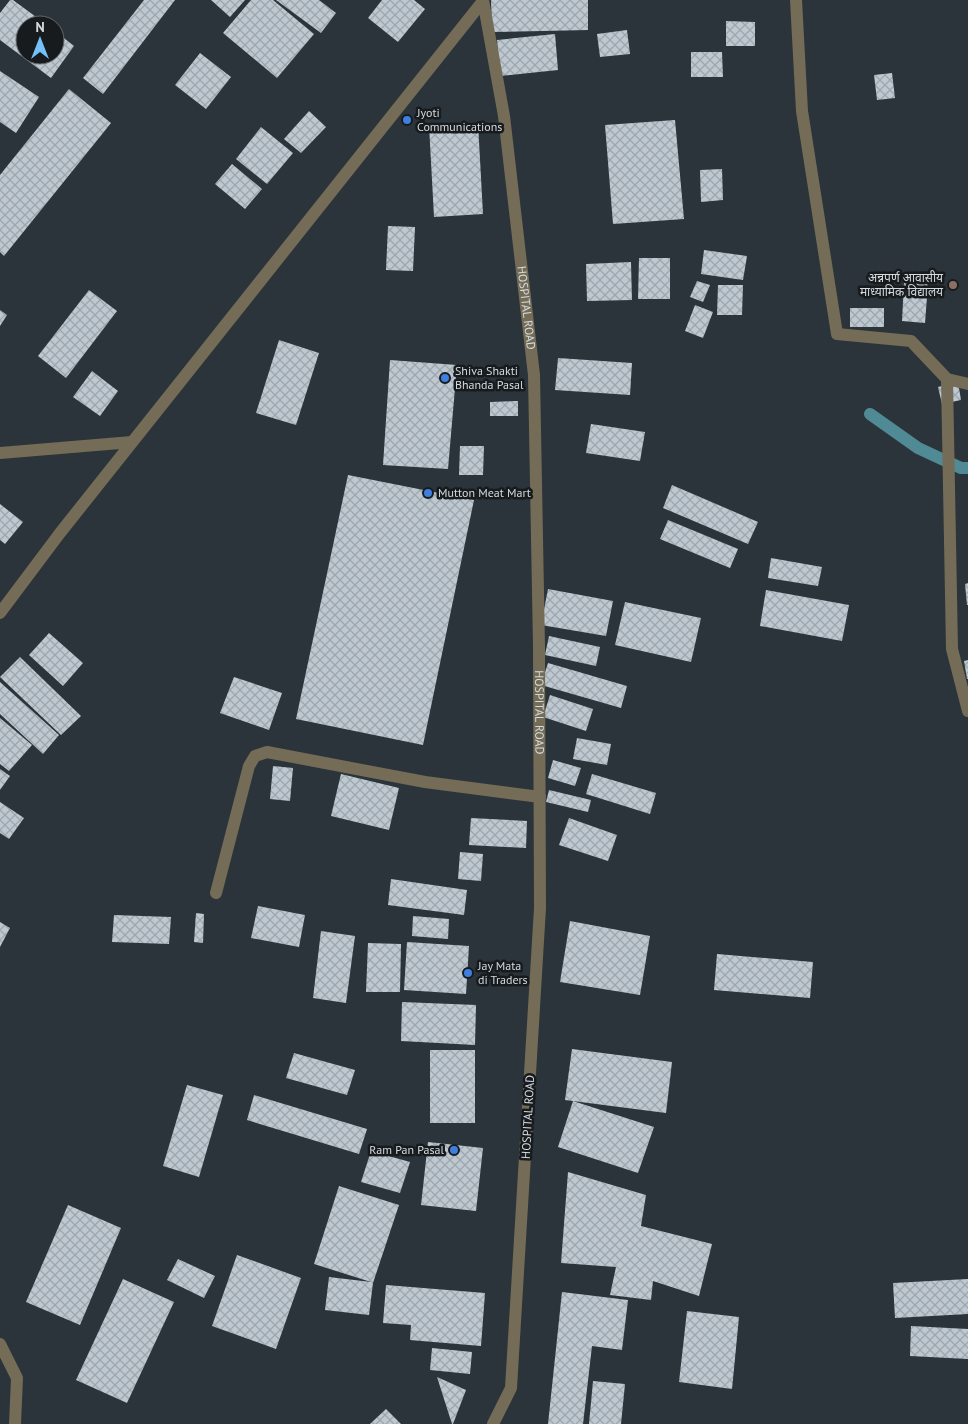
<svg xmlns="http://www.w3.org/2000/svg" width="968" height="1424" viewBox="0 0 968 1424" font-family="'PT Sans','Noto Sans Devanagari',sans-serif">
  <defs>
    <pattern id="building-cross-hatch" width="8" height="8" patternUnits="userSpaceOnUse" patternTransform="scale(1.25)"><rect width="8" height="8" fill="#bdc8d0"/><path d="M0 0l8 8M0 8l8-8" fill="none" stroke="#9ea6ad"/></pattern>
  </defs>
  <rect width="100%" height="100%" fill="#2b343a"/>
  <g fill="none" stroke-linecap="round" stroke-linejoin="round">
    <polyline stroke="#508a95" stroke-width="12" points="870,414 918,448 961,468 968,468"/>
  </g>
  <g fill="url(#building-cross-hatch)">
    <polygon points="10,0 13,0 47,25 25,25 25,55 55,55 55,31 74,46 51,78 0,40 0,13"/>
    <polygon points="144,0 175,0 103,94 83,78"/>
    <polygon points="211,0 245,0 230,17"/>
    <polygon points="251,0 273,0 314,34 277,78 223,33"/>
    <polygon points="276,0 319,0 336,13 321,33"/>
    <polygon points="382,0 414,0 425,9 398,42 368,18"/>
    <polygon points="491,0 588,0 588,30 492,32"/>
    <polygon points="726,21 755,22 755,46 726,46"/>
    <polygon points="627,30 630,54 600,57 597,34"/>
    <polygon points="555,34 558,70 500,76 497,40"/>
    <polygon points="691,52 722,52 723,77 691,77"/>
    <polygon points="200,53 231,77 206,109 175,85"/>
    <polygon points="0,71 39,97 16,133 0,122"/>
    <polygon points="892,73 895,98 877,100 874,75"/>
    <polygon points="69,89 111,123 4,256 0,252 0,175"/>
    <polygon points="309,111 326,127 301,153 284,139"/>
    <polygon points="675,120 684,219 613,224 605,125"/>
    <polygon points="478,123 483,214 434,217 429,125"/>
    <polygon points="261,127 293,153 267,184 236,159"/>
    <polygon points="232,164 262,189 245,209 215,184"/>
    <polygon points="722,169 723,200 701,202 700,170"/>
    <polygon points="388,226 415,227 413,271 386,270"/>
    <polygon points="704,250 747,256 743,280 701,274"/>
    <polygon points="639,258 670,258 670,299 638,299"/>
    <polygon points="631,262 632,300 587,301 586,264"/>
    <polygon points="697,281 710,285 703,302 690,297"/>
    <polygon points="904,283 928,284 925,323 902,321"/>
    <polygon points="718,285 743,285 742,315 717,315"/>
    <polygon points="89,290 117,311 66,378 38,356"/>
    <polygon points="695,305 713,312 703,338 685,331"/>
    <rect x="850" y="308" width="34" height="19"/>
    <polygon points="0,310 7,315 0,326"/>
    <polygon points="279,340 319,353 296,425 256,413"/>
    <polygon points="558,358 632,363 630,395 555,390"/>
    <polygon points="390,360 457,365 448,469 383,465"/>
    <polygon points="92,371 118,391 100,416 73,397"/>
    <polygon points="958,382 961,400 942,404 938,387"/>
    <polygon points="518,401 518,416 490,416 490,402"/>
    <polygon points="591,424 645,432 640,461 586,453"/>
    <polygon points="460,446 484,446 483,475 459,475"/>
    <polygon points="348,475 474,500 423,745 296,719"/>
    <polygon points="672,485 758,522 748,544 663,508"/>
    <polygon points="0,504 23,522 5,544 0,540"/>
    <polygon points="668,520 738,549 730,568 660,539"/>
    <polygon points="771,558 822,567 818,586 768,578"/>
    <polygon points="968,583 968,605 967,605 965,584"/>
    <polygon points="548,589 613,601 606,636 541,625"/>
    <polygon points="766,590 849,605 842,641 760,626"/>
    <polygon points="625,602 701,618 691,662 615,645"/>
    <polygon points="49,633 83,663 63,686 29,655"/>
    <polygon points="549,636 600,647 596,666 545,655"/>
    <polygon points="20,657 81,716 61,735 0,677"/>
    <polygon points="968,660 968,679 967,679 964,661"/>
    <polygon points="548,663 627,686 621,708 541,685"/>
    <polygon points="234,677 282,693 269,730 220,713"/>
    <polygon points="0,682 59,735 43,754 0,714"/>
    <polygon points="550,695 593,709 586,731 543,717"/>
    <polygon points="0,718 32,745 9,771 0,764"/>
    <polygon points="577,738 611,744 607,765 573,759"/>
    <polygon points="553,760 581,768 575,786 548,778"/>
    <polygon points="273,766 293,768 290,801 270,799"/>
    <polygon points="0,769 10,776 0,790"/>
    <polygon points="341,774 399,788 389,830 331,816"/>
    <polygon points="592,774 656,793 650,814 586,794"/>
    <polygon points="549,790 591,800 588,812 546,802"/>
    <polygon points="0,802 24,818 9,839 0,833"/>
    <polygon points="471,818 527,821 526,848 469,845"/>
    <polygon points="569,818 617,835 608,861 559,845"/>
    <polygon points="460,852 483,854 481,881 458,879"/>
    <polygon points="391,879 467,890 464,915 388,905"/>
    <polygon points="258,906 305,915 299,947 251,938"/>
    <polygon points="196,913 204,914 203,943 194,942"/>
    <polygon points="114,915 171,917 169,944 112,942"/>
    <polygon points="413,916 449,919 448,939 412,936"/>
    <polygon points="570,921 650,936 640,995 560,982"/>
    <polygon points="0,922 10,928 0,947"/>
    <polygon points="321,931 355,936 346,1003 313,998"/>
    <polygon points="407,942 469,946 466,994 404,990"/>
    <polygon points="368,943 401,944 400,992 366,992"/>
    <polygon points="717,954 813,962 810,998 714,990"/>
    <polygon points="402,1002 476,1005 475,1045 401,1041"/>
    <polygon points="572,1049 672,1062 666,1113 565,1100"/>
    <rect x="430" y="1050" width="45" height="73"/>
    <polygon points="294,1053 355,1070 347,1095 286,1078"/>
    <polygon points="187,1085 223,1095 199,1177 163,1166"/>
    <polygon points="254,1095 367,1129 359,1154 247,1120"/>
    <polygon points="573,1101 654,1127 638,1173 558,1147"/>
    <polygon points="428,1142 483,1148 476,1211 421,1205"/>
    <polygon points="371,1151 410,1162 400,1193 361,1182"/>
    <polygon points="568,1172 646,1195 641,1226 712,1244 699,1296 653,1281 651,1300 610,1295 616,1267 561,1263"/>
    <polygon points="339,1186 399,1205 373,1283 369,1315 325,1310 329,1277 371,1282 314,1264"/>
    <polygon points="68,1205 121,1228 80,1325 26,1302"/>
    <polygon points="237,1255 301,1278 276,1349 212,1326"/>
    <polygon points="178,1259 215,1276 204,1298 167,1280"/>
    <polygon points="123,1279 174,1302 127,1403 76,1380"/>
    <polygon points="968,1279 968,1314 895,1318 893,1283"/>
    <polygon points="386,1285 485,1293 481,1346 410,1340 411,1325 383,1323"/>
    <polygon points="562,1292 628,1300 622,1350 592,1346 583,1424 548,1424"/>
    <polygon points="687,1311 739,1317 732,1389 679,1382"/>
    <polygon points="911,1326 968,1329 968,1359 910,1356"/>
    <polygon points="432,1348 472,1352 470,1374 430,1370"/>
    <polygon points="437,1377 466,1390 453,1424 452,1424"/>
    <polygon points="593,1381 625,1384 621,1424 589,1424"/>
    <polygon points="386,1409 401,1424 370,1424"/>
  </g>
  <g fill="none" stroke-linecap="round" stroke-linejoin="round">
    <g stroke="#746c56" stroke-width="12">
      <path id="s1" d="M 483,0 L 504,116 L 534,375 L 539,646 L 540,908 L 511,1388 L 493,1424"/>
      <polyline points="796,0 802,111 837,334 911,341 947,379 968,384"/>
      <polyline points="947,379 952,649 968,711"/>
      <polyline points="0,453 132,442"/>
      <polyline points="0,613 60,533 483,1"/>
      <polyline points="216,893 249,766 255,756 267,752 425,782 540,797"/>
      <polyline points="0,1344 17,1378 15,1424"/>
    </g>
  </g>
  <g fill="#3f7fe0" stroke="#171b1e" stroke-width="2">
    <circle cx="407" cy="120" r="5"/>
    <circle cx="445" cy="378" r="5"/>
    <circle cx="428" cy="493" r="5"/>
    <circle cx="468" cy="973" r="5"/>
    <circle cx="454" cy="1150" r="5"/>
  </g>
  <circle fill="#8d6e63" stroke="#171b1e" stroke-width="2" cx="953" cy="285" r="5"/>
  <g text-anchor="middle" stroke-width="5" stroke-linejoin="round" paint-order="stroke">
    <g font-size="12" fill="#d4dade" stroke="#171b1e" text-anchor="start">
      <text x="417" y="117">Jyoti<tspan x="417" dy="14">Communications</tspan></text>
      <text x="943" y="282" text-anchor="end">अन्नपुर्ण आवासीय<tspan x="943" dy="14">माध्यामिक विद्यालय</tspan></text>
      <text x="455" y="375">Shiva Shakti<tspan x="455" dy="14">Bhanda Pasal</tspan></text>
      <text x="438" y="497">Mutton Meat Mart</text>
      <text x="478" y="970">Jay Mata<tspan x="478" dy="14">di Traders</tspan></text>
      <text x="444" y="1154" text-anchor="end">Ram Pan Pasal</text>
    </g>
    <g font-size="12" fill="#d4dade" stroke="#171b1e">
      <text dy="4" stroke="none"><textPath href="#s1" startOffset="311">HOSPITAL ROAD</textPath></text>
      <text dy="4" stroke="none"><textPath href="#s1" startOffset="716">HOSPITAL ROAD</textPath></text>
      <text transform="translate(528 1117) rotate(-87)" y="4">HOSPITAL ROAD</text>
    </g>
  </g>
  <g transform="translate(40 40)"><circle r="24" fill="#171b1e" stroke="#63676b"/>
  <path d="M0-4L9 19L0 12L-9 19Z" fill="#73c1f6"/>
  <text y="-8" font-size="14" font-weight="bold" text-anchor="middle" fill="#d4dade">N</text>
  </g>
</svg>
